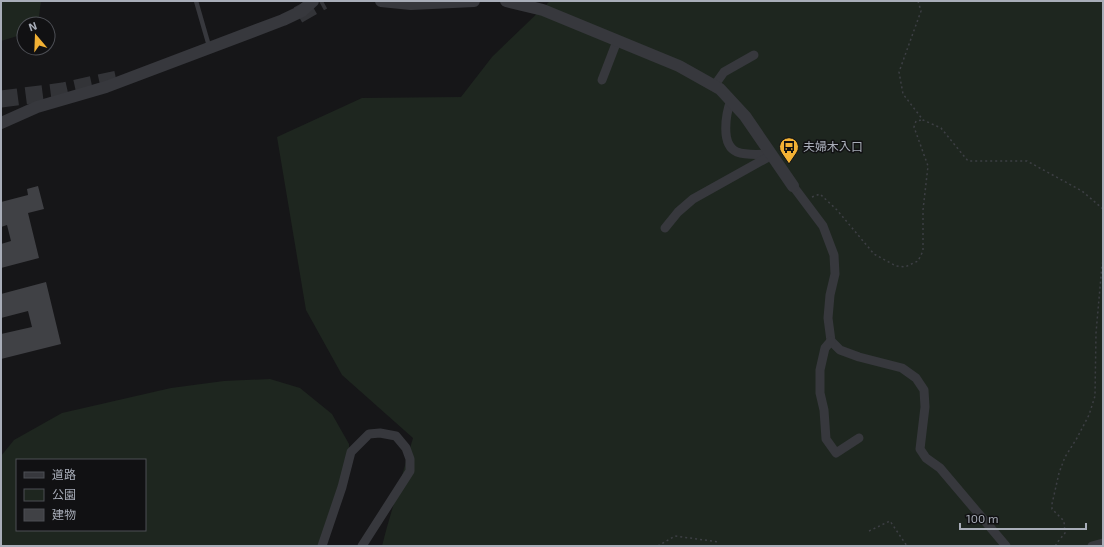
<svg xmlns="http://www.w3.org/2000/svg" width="1104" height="547" viewBox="0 0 1104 547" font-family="'Exo 2','Noto Sans JP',sans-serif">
  <rect width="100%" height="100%" fill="#161618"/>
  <g fill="#1e261f" fill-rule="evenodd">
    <polygon points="1,1 41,1 38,24 24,24 24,34 1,41"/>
    <polygon points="550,1 1103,1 1103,546 382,546 387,527 413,438 342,375 306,310 277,137 362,98 461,97 492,57"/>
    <path d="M 270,379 L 300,388 L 332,414 L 349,444 L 350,470 L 321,546 L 1,546 L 1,456 L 14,440 L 62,413 L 171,388 L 224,381 ZM 17,460 L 145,460 L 145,530 L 17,530 Z"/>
  </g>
  <g fill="#404145">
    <polygon points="38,186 44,209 28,213 39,258 1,268 1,244 11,241 7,225 1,227 1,202 28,195 27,189"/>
    <polygon points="46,282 61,344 1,359 1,334 32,327 28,311 1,318 1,294"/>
  </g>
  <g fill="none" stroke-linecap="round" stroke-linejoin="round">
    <g stroke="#333438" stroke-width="17" stroke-dasharray="17 8" stroke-linecap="butt">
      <polyline points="298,15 323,1"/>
      <polyline points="1,99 63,91 117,79"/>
    </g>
    <g stroke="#3d3f44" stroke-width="1.5" stroke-dasharray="2 3" stroke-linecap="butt">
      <polyline points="918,1 921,11 899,72 903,94 923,120 941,128 968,161 1027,161 1082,191 1103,209"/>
      <polyline points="1103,161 1103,163"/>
      <polyline points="812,197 820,194 837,210 874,254 896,266 905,267 918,261 923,251 923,210 928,166 914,127 916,121 923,120"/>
      <polyline points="869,531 890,521 907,546"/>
      <polyline points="658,546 675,536 719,542"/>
      <polyline points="1056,546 1056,544 1065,533 1064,521 1052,509 1052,504 1059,473 1065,457 1077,438 1089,415 1095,396 1096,333 1102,265 1103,261"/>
    </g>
    <polyline stroke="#37383d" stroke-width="4.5" points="196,1 209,46"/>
    <g stroke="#37383d" stroke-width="9">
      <polyline points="602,80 617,41"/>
      <polyline points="714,86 724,72 754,55"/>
      <path d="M 731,100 C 726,113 720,145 737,152 C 748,156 760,154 772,154"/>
      <polyline points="793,186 823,226 834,255 835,274 830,295 828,318 831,341 840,350 859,357 902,368 916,378 924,390 925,407 920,449 926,458 940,468 1006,546"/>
      <polyline points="665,228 678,212 693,199 772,155"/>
      <polyline points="831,341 825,348 820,370 820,393 824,410 826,439 836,453 859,438"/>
      <polyline points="322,546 342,487 351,452 369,434 380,433 396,436 406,448 410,459 410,471 362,546"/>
      <polyline points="1092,546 1103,543"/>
    </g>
    <g stroke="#37383d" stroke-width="12">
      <polyline points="381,1 411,4 474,1"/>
      <polyline points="506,1 543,10 679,66 720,89 745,116 793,186"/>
      <polyline points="1,123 37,107 106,87 283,20 302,11 313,1"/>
    </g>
  </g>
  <defs>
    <symbol id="bus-pin" viewBox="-11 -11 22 30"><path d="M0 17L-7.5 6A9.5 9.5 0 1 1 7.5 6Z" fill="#f2b134" stroke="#111113"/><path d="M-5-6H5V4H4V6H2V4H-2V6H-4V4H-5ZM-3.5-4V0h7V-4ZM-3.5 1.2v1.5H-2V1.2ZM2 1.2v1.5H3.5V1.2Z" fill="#111"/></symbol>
  </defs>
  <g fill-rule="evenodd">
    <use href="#bus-pin" x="778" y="136" width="22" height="30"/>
  </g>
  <g text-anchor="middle" stroke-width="3" stroke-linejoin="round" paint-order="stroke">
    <g font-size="12" fill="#a8adb8" stroke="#111113" text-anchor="start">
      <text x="803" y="151">夫婦木入口</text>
    </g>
  </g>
  <rect width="1104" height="547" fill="none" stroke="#a8adb8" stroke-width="4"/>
  <rect x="16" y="459" width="130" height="72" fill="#111113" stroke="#4d4f55"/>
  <rect x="24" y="472" width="20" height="6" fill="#37383d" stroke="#4d4f55"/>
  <text x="52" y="479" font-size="12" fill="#a8adb8">道路</text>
  <rect x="24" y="489" width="20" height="12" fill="#1e261f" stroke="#4d4f55"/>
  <text x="52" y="499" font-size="12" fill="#a8adb8">公園</text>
  <rect x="24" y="509" width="20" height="12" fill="#404145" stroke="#4d4f55"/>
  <text x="52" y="519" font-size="12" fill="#a8adb8">建物</text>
  <g transform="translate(36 36) rotate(341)"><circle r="19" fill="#111113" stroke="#4d4f55"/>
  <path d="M0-3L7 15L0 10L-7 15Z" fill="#f2b134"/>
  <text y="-6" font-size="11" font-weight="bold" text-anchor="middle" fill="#a8adb8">N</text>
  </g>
  <path d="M960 523v6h126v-6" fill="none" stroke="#a8adb8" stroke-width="2"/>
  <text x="966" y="523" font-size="12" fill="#a8adb8" stroke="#111113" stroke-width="3" paint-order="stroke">100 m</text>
</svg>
